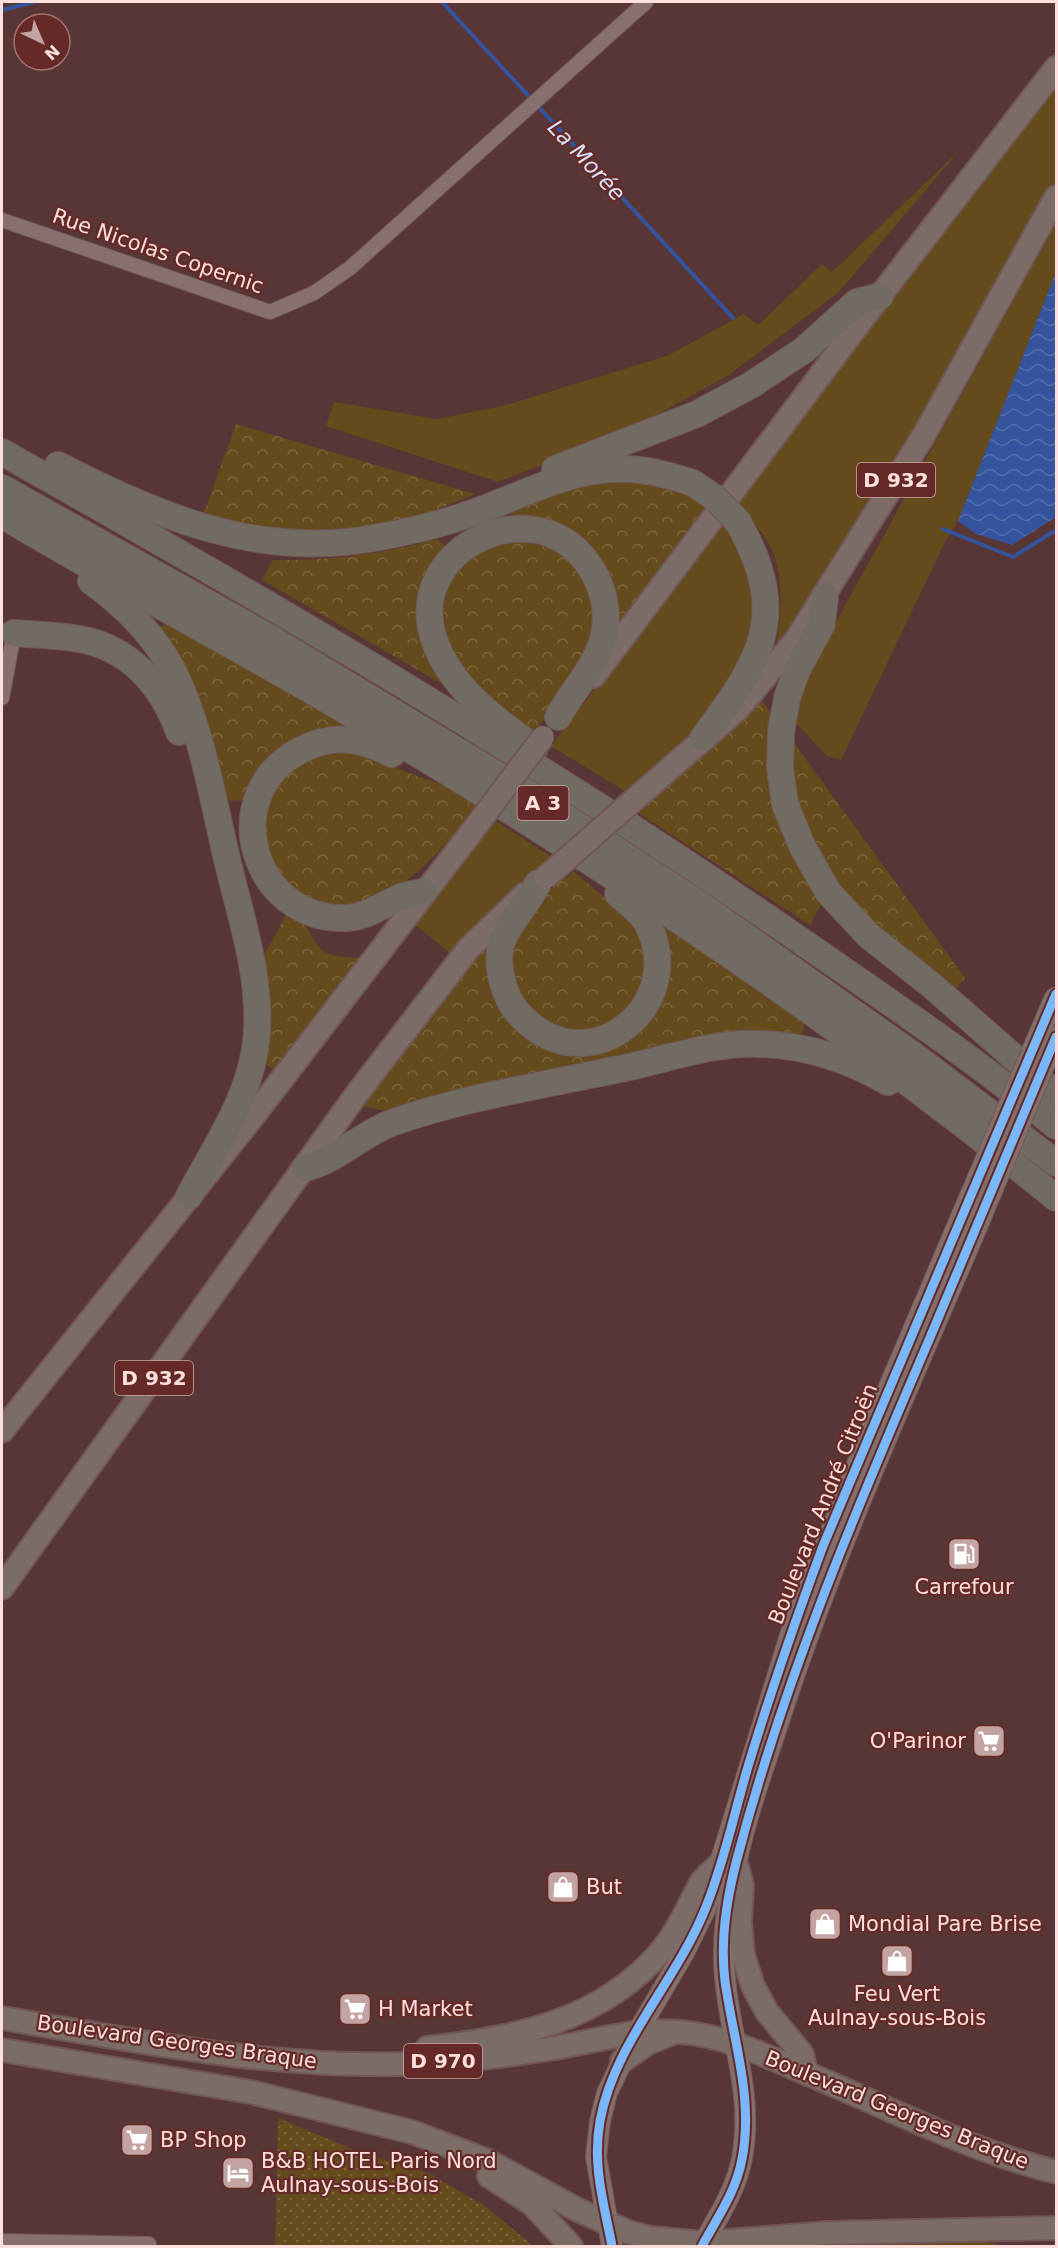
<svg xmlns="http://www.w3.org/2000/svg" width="1058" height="2248" viewBox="0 0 1058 2248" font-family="'DejaVu Sans',sans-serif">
  <defs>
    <pattern id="forest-crowns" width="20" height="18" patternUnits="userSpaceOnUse" patternTransform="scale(1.5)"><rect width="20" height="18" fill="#644b1b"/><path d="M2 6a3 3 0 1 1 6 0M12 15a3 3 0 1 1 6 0" fill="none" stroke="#7b653c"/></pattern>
    <pattern id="park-dots" width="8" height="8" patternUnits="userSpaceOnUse" patternTransform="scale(1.5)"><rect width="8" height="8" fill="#644b1b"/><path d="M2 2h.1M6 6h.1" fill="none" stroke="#7b653c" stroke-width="1.8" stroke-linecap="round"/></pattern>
    <pattern id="water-waves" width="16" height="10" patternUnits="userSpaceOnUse" patternTransform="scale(1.5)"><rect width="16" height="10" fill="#35539d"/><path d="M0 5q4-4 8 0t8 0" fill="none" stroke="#536baa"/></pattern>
  </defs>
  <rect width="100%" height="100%" fill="#573635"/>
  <g fill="#644b1b">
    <path d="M 1056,78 L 1056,184 L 857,528 L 780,651 L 776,647 C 781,615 785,581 772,550 C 764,532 746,514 734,497 Z"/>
    <polygon points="959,151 839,292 729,375 627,431 498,482 326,426 334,402 437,419 503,406 667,356 744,314 758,325 822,264 832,272"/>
    <polygon points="1056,224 1056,272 958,521 945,542 841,760 827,756 795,722 800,692 810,669"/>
    <polygon points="721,523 731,535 759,592 757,632 711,715 625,791 551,746"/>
    <polygon points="494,820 552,857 451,954 413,923"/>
  </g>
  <g fill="url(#forest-crowns)">
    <polygon points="236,424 475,494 402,524 309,535 202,518"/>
    <path d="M 614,479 C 655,479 678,483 711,508 L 610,640 L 614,602 L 529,520 L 505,512 L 563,491 Z"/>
    <path d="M 437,539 L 450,550 L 422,591 L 418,619 L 425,650 L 463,696 L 262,580 L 273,560 C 330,561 382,554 437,539 Z"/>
    <path d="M 503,539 L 553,545 L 592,585 L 595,632 L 577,674 L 534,733 C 521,725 506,718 495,708 C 450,667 416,595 478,552 C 485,547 495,543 503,539 Z"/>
    <polygon points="168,618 345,720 341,729 257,778 244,801 224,800 203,710 183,662 160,629"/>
    <polygon points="761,700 774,716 822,903 810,925 634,810 658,786"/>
    <polygon points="794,743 965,978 954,991 937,981 834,890 793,804 788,756"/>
    <path d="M 341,748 C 366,753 383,762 406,772 C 431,782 455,787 479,801 C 454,839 396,905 347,907 C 278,909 235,826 284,775 C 299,760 321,754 341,748 Z"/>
    <path d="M 574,872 L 641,928 C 643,943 650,965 647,979 C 639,1017 600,1029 568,1034 L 524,1007 L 514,982 L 511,953 L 531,903 Z"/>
    <path d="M 286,915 L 304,922 C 321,956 324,956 361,958 L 275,1070 L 263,1063 L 260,963 Z"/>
    <polygon points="657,917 804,1018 803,1034 783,1032 733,1035 394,1113 363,1106 485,948 493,950 537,1041 631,1033"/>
    <polygon points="923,2241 982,2241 1004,2246 860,2246"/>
  </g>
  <polygon fill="url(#park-dots)" points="278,2118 359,2152 428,2173 485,2206 533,2246 275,2246"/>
  <polygon fill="url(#water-waves)" points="1056,272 1056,517 1012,545 976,534 958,521"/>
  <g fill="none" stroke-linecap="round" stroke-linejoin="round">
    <g stroke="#35539d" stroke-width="4">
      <polyline points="442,2 733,318"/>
      <polyline points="2,10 34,2"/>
      <polyline points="943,529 1013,557 1056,530"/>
    </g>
    <defs>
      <g id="street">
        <polyline points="2,220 270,312 314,293 350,268 646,2"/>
        <polyline points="2,631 14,633 2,698"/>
        <polyline points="2,2241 149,2244"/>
      </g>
      <g id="secondary">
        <polyline points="612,2246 596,2157 600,2121 607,2093 630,2045 684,1953 706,1908 791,1632 869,1434 961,1217"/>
        <path d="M 702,2246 C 717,2218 736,2191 742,2158 C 754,2094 730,2039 725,1977 C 721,1939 728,1900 736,1864 C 746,1817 763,1770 778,1724 C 833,1554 907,1391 977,1227"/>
      </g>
      <g id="primary">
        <polyline points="594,676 880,296 1056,68"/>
        <polyline points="651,785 738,709 796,640 924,435 1056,197"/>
        <polyline points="2,1431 255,1114 470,834"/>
        <polyline points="2,1588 356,1095 469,948 525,894"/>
        <polyline points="736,1863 742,1885 740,1922 743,1955 753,1986 767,2012 802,2054 806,2073"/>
        <path d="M 2,2018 C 133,2040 268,2068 403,2064 C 453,2062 505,2056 555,2048 C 600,2040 644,2026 690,2033 C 733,2039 773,2059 813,2076 C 893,2110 972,2151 1056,2172"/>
        <path d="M 427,2048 C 513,2039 603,2021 662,1950 C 679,1930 688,1906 701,1883 C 705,1876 714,1870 720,1864"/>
        <polyline points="2,2050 251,2092 412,2132 488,2161 578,2210 628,2232 650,2238 704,2243 828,2233 1056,2228"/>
        <polyline points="622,2061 648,2043 670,2034"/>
        <polyline points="489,2176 532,2204 571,2246"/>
      </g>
      <g id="highway">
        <path d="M 2,452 C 276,607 548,765 807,945 C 891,1003 977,1061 1056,1126"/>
        <path d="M 58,465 C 158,517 259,559 374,538 C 408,532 443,524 475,512 C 521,496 569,469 618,469 C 645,468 668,475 693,483"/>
        <polyline points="555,469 697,414 751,385 804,350 857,302 880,296"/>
        <polyline points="2,488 270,638 534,797 704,907 913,1055 1056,1163"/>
        <path d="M 2,515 C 117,584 237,646 353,715 C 598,860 836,1019 1056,1198"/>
        <path d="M 91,581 C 124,605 154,634 173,671 C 202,729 212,797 227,859 C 240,915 260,972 257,1029 C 255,1090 217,1144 189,1196"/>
        <polyline points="825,596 822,624 797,670 787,698 781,732 780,768 785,804 802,846 828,892 868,935 930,984 1056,1094"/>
        <path d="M 14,633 C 35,635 57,635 79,639 C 129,647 163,686 179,732"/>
        <path d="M 703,738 C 761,660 791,616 738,522"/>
        <path d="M 535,748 C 495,720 448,686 433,636 C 407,548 532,489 586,561 C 601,581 608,604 605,629 C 601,662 573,689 558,717"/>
        <path d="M 392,754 C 360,738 333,733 301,750 C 215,794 252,921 346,918 C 368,917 383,904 401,897 C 408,894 417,893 424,892"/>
        <path d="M 538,883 C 528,905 503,928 500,950 C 497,973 506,1002 522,1017 C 590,1087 690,1003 647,923 C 641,912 627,902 618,894"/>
        <path d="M 305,1168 C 338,1160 362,1133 394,1122 C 469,1096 550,1084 629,1067 C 670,1058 716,1042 759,1044 C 805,1045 848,1059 888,1082"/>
      </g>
    </defs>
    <use href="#street" stroke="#715655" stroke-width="16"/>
    <use href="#secondary" stroke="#715655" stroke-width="22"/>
    <use href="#primary" stroke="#715655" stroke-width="26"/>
    <use href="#highway" stroke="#715655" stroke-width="28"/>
    <use href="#street" stroke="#88706e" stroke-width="14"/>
    <use href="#secondary" stroke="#826e6a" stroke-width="20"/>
    <use href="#primary" stroke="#7b6c66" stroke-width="22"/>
    <use href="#highway" stroke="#726b61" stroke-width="26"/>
    <defs>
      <g id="secondary-bridge">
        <polyline points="961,1217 1055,997"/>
        <polyline points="977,1227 1056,1037"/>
      </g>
      <g id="primary-bridge">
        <polyline points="470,834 543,737"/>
        <polyline points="545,878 651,785"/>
      </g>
      <polyline id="highway-bridge" points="693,483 715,498 738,522"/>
    </defs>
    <use href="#secondary-bridge" stroke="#715655" stroke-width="22" stroke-linecap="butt"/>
    <use href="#primary-bridge" stroke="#715655" stroke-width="26" stroke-linecap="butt"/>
    <use href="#highway-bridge" stroke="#715655" stroke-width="28" stroke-linecap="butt"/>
    <use href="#secondary-bridge" stroke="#826e6a" stroke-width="20"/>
    <use href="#primary-bridge" stroke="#7b6c66" stroke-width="22"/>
    <use href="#highway-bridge" stroke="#726b61" stroke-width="26"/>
    <defs>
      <g id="cycleway">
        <path d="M 612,2246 C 604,2204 592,2165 600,2121 C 614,2043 677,1981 706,1907 C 725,1860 735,1809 750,1760 C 772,1688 797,1616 823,1546 L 1056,994"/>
        <path d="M 702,2246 C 717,2218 736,2192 742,2159 C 754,2098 733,2040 725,1981 C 720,1942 727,1897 737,1859 C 784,1680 856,1510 929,1340 C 972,1239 1014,1138 1056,1037"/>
      </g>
    </defs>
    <use href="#cycleway" stroke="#652927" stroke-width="13"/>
    <use href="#cycleway" stroke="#7ab7fb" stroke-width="9"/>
  </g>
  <defs>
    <symbol id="fuel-square" viewBox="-11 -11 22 22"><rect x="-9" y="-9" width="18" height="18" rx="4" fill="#c4a4a2" stroke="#652927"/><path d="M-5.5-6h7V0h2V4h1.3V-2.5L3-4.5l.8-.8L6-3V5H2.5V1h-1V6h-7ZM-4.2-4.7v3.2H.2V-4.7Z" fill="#fff"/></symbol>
    <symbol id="supermarket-square" viewBox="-11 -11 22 22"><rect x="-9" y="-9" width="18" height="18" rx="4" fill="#c4a4a2" stroke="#652927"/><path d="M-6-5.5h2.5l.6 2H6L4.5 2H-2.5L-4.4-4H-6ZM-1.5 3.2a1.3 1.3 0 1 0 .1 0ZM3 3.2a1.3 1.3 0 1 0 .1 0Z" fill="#fff"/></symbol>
    <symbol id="shop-square" viewBox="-11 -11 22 22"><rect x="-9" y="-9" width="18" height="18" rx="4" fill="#c4a4a2" stroke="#652927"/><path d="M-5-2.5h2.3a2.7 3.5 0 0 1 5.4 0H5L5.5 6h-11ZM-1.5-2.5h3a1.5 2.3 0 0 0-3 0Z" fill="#fff"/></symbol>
    <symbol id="hotel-square" viewBox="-11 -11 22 22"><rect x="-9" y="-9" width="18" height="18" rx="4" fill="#c4a4a2" stroke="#652927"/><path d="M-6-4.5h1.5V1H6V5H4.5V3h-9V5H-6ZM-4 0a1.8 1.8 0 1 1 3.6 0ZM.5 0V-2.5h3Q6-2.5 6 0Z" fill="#fff"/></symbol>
  </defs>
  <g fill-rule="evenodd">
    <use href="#fuel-square" x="945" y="1535" width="38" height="38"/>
    <use href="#supermarket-square" x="970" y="1722" width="38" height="38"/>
    <use href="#shop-square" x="544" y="1868" width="38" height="38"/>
    <use href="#shop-square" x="806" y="1905" width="38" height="38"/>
    <use href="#shop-square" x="878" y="1942" width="38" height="38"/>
    <use href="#supermarket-square" x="336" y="1990" width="38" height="38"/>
    <use href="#supermarket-square" x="118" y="2121" width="38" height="38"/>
    <use href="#hotel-square" x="219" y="2154" width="38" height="38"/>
  </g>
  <g text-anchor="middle" stroke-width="4.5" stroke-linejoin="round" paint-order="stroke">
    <g fill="#652927" stroke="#d1a9a6" stroke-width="1.5">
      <rect x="857" y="463" width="78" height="34" rx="4.5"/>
      <rect x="517.5" y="786" width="51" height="34" rx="4.5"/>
      <rect x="115" y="1361" width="78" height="34" rx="4.5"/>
      <rect x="404" y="2044" width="78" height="34" rx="4.5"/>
    </g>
    <g font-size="20" font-weight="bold" fill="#ffe0dd">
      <text x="896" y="487">D 932</text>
      <text x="543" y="810">A 3</text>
      <text x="154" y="1385">D 932</text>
      <text x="443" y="2068">D 970</text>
    </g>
    <g font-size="21" fill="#ffe0dd" stroke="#652927">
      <text transform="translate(158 251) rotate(19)" y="7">Rue Nicolas Copernic</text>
      <text transform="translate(823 1504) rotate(-68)" y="7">Boulevard André Citroën</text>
      <text transform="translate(177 2042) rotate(8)" y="7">Boulevard Georges Braque</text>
      <text transform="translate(897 2110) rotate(22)" y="7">Boulevard Georges Braque</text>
    </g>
    <g font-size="21" fill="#ffe0dd" stroke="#652927" text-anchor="start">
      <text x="964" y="1594" text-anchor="middle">Carrefour</text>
      <text x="966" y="1748" text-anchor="end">O'Parinor</text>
      <text x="586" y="1894">But</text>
      <text x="848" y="1931">Mondial Pare Brise</text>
      <text x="897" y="2001" text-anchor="middle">Feu Vert<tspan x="897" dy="24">Aulnay-sous-Bois</tspan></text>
      <text x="378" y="2016">H Market</text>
      <text x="160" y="2147">BP Shop</text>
      <text x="261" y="2168">B&amp;B HOTEL Paris Nord<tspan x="261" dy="24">Aulnay-sous-Bois</tspan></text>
    </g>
    <g font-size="22" font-style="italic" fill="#d8e3fa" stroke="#652927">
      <text transform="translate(587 160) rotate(47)" y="8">La Morée</text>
    </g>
  </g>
  <rect width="1058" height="2248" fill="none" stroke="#ffe0dd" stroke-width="6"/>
  <g transform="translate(42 42) rotate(136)"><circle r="28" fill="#652927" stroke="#a37270" stroke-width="1.5"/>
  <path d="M0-4.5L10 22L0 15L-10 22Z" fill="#c4a4a2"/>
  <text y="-9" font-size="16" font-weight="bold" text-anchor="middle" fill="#ffe0dd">N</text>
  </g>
</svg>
